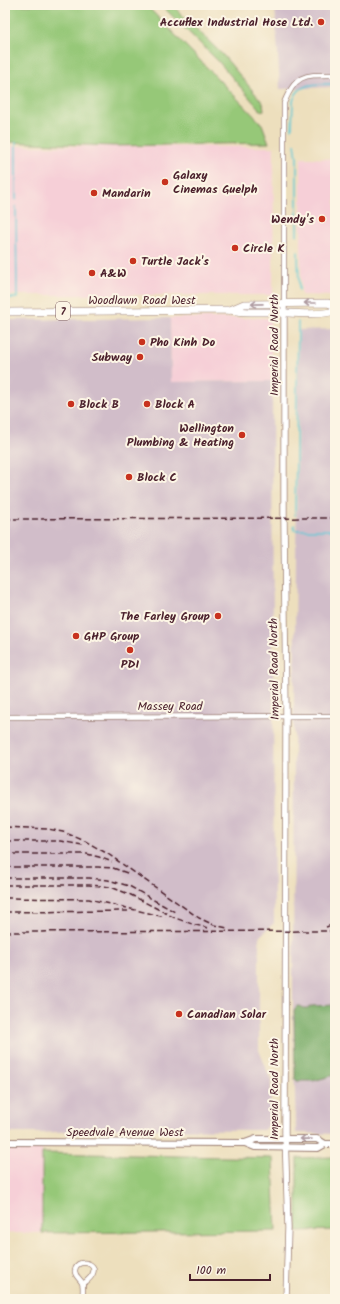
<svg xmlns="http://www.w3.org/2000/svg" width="340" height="1304" viewBox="0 0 340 1304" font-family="Kalam,sans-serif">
  <rect width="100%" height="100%" fill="#fcf5e5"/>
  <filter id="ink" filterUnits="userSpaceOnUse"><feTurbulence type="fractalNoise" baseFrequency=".025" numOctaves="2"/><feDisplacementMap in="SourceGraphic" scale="8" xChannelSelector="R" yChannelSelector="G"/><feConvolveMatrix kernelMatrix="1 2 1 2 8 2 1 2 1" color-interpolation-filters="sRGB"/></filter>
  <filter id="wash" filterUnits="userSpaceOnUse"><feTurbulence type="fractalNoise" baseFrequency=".012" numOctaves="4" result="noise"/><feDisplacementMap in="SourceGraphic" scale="16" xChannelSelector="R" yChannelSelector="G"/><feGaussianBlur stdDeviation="0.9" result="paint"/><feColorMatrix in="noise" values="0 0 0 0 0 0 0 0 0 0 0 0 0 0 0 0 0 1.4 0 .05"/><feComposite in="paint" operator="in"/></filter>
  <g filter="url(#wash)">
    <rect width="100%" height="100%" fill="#eddfbd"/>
    <g fill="#f6cfd7">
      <polygon points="5,146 274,147 273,295 5,295"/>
      <polygon points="301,158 335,159 335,296 301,295"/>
      <polygon points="170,318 270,318 272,381 171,382"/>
      <rect x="5" y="1148" width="37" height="85"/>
    </g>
    <g fill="#d1bdc9">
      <polygon points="275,5 335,5 335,87 280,89"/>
      <polygon points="170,318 171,382 272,381 274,923 259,937 259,1050 271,1081 270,1125 263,1130 101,1129 41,1133 5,1133 5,320"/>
      <polygon points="335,329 335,1134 296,1133 293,1021 294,710 299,330"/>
    </g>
    <g fill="#96c878" stroke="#707452">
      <polygon points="5,5 146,5 262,124 269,143 114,146 5,142"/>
      <polygon points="161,5 172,5 223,55 263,103 264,110 261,111 218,61"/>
      <polygon points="42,1153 273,1158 276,1231 42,1233"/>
      <polygon points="335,1157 335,1230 297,1231 297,1158"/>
    </g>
    <polygon fill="#78ac68" stroke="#61664a" points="335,1005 335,1048 334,1047 331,1050 332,1053 335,1056 335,1075 313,1081 297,1081 295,1079 294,1010 297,1006 300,1006 304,1008 308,1008 311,1006"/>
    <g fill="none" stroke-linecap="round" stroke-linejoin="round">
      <g stroke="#5dc9d6" stroke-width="1.5">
        <path d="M 292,129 L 293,101 C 298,81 319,84 335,84"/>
        <polyline points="16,142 16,200"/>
        <polyline points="295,144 297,157 297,235"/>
        <polyline points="298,252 299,290"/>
        <polyline points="5,298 17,298 16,206"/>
        <polyline points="295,515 298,322"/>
        <polyline points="294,525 294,530 335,530"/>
      </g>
    </g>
  </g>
  <g filter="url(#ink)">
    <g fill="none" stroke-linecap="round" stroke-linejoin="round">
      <defs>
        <g id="minor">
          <path d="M 284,303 L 284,103 C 296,73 305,75 335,75"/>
          <polyline points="5,717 335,716"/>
          <path d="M 83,1284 C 110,1265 77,1255 75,1270 C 74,1276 80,1278 82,1283 C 84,1287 82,1294 83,1299"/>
        </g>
        <polyline id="tertiary" points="284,303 284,519 286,715 285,1133 288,1228 286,1299"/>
        <g id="secondary">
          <polyline points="5,1142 245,1143 255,1147 318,1148 325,1144 335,1144"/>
          <polyline points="245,1143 256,1139 317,1139 325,1144"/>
        </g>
        <g id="primary">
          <polyline points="230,310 244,304 328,303 335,306"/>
          <path d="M 5,312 L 230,310 C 245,313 259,312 273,312 C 293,313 316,316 335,311"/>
        </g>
      </defs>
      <use href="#minor" stroke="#9c7f74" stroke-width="6"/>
      <use href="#tertiary" stroke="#9c7f74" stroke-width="7"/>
      <use href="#secondary" stroke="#9c7f74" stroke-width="8"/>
      <use href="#primary" stroke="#9c7f74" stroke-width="8"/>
      <use href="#minor" stroke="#fff" stroke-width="4.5"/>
      <use href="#tertiary" stroke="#fff" stroke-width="5.5"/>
      <use href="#secondary" stroke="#fff" stroke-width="6"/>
      <use href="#primary" stroke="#fff" stroke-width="7"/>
      <g stroke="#4a1f2b" stroke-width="1.5" stroke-dasharray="6 3" stroke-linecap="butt">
        <polyline points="5,519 335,518"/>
        <polyline points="5,827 48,829 63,832 85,841 108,854 199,918 214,925 227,928"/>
        <polyline points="5,841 60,841 83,845"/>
        <polyline points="5,854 87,854 99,857 112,862"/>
        <polyline points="5,867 98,867 113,868 130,874"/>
        <polyline points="5,878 89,878 108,880 129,886 175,912"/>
        <polyline points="5,885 89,885 111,887 131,895 175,918 192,924 208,928"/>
        <polyline points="5,898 89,899 165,917"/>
        <polyline points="5,912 129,911"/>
        <polyline points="326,927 335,924"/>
        <polyline points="5,932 335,931"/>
      </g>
    </g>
    <defs><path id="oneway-shaft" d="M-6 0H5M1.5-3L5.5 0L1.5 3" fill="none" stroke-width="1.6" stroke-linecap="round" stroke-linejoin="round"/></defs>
    <g stroke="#ae9aa0">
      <use href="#oneway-shaft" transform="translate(310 303) rotate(180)"/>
      <use href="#oneway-shaft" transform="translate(257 304) rotate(179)"/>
      <use href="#oneway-shaft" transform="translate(306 1139) rotate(-179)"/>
    </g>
  </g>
  <g fill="#c8321e" stroke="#fcf5e5" stroke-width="1.5">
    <circle cx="321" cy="22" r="4"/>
    <circle cx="165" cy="182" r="4"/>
    <circle cx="94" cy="193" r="4"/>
    <circle cx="322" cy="219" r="4"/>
    <circle cx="235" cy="248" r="4"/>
    <circle cx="133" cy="261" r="4"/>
    <circle cx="92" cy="273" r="4"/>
    <circle cx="142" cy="342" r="4"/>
    <circle cx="140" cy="357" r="4"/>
    <circle cx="71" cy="404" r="4"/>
    <circle cx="147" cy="404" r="4"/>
    <circle cx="242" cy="435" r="4"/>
    <circle cx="129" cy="477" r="4"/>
    <circle cx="218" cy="616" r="4"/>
    <circle cx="76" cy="636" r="4"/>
    <circle cx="130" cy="650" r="4"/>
    <circle cx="179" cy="1014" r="4"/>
  </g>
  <g text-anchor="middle" stroke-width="4" stroke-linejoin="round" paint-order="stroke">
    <rect fill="#fcf5e5" stroke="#7f5f63" stroke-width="1" x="56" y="302" width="14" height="18" rx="3"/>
    <g font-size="11" font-weight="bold" fill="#4a1f2b">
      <text x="63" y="315">7</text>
    </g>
    <g font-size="12" font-weight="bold" fill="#4a1f2b" stroke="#fcf5e5" text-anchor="start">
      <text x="313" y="26" text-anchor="end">Accuflex Industrial Hose Ltd.</text>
      <text x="173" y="179">Galaxy<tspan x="173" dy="14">Cinemas Guelph</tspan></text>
      <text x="102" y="197">Mandarin</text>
      <text x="314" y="223" text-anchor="end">Wendy's</text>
      <text x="243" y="252">Circle K</text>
      <text x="141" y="265">Turtle Jack's</text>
      <text x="100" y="277">A&amp;W</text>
      <text x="150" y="346">Pho Kinh Do</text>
      <text x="132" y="361" text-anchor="end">Subway</text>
      <text x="79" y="408">Block B</text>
      <text x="155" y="408">Block A</text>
      <text x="234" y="432" text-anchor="end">Wellington<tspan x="234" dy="14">Plumbing &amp; Heating</tspan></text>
      <text x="137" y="481">Block C</text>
      <text x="210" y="620" text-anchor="end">The Farley Group</text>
      <text x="84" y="640">GHP Group</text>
      <text x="130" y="668" text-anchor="middle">PDI</text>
      <text x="187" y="1018">Canadian Solar</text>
    </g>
    <g font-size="12" fill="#4a1f2b" stroke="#fcf5e5">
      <text x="142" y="304">Woodlawn Road West</text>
      <text transform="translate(274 345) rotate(-90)" y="4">Imperial Road North</text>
      <text transform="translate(274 669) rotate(-91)" y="4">Imperial Road North</text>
      <text x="170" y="710">Massey Road</text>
      <text transform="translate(274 1089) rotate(-90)" y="4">Imperial Road North</text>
      <text x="125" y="1136">Speedvale Avenue West</text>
    </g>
  </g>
  <rect width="340" height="1304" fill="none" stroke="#fcf5e5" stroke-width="20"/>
  <path d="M190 1274v6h80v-6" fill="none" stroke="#4a1f2b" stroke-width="2"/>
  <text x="196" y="1274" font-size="12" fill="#4a1f2b" stroke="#fcf5e5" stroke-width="3" paint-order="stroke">100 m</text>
</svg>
